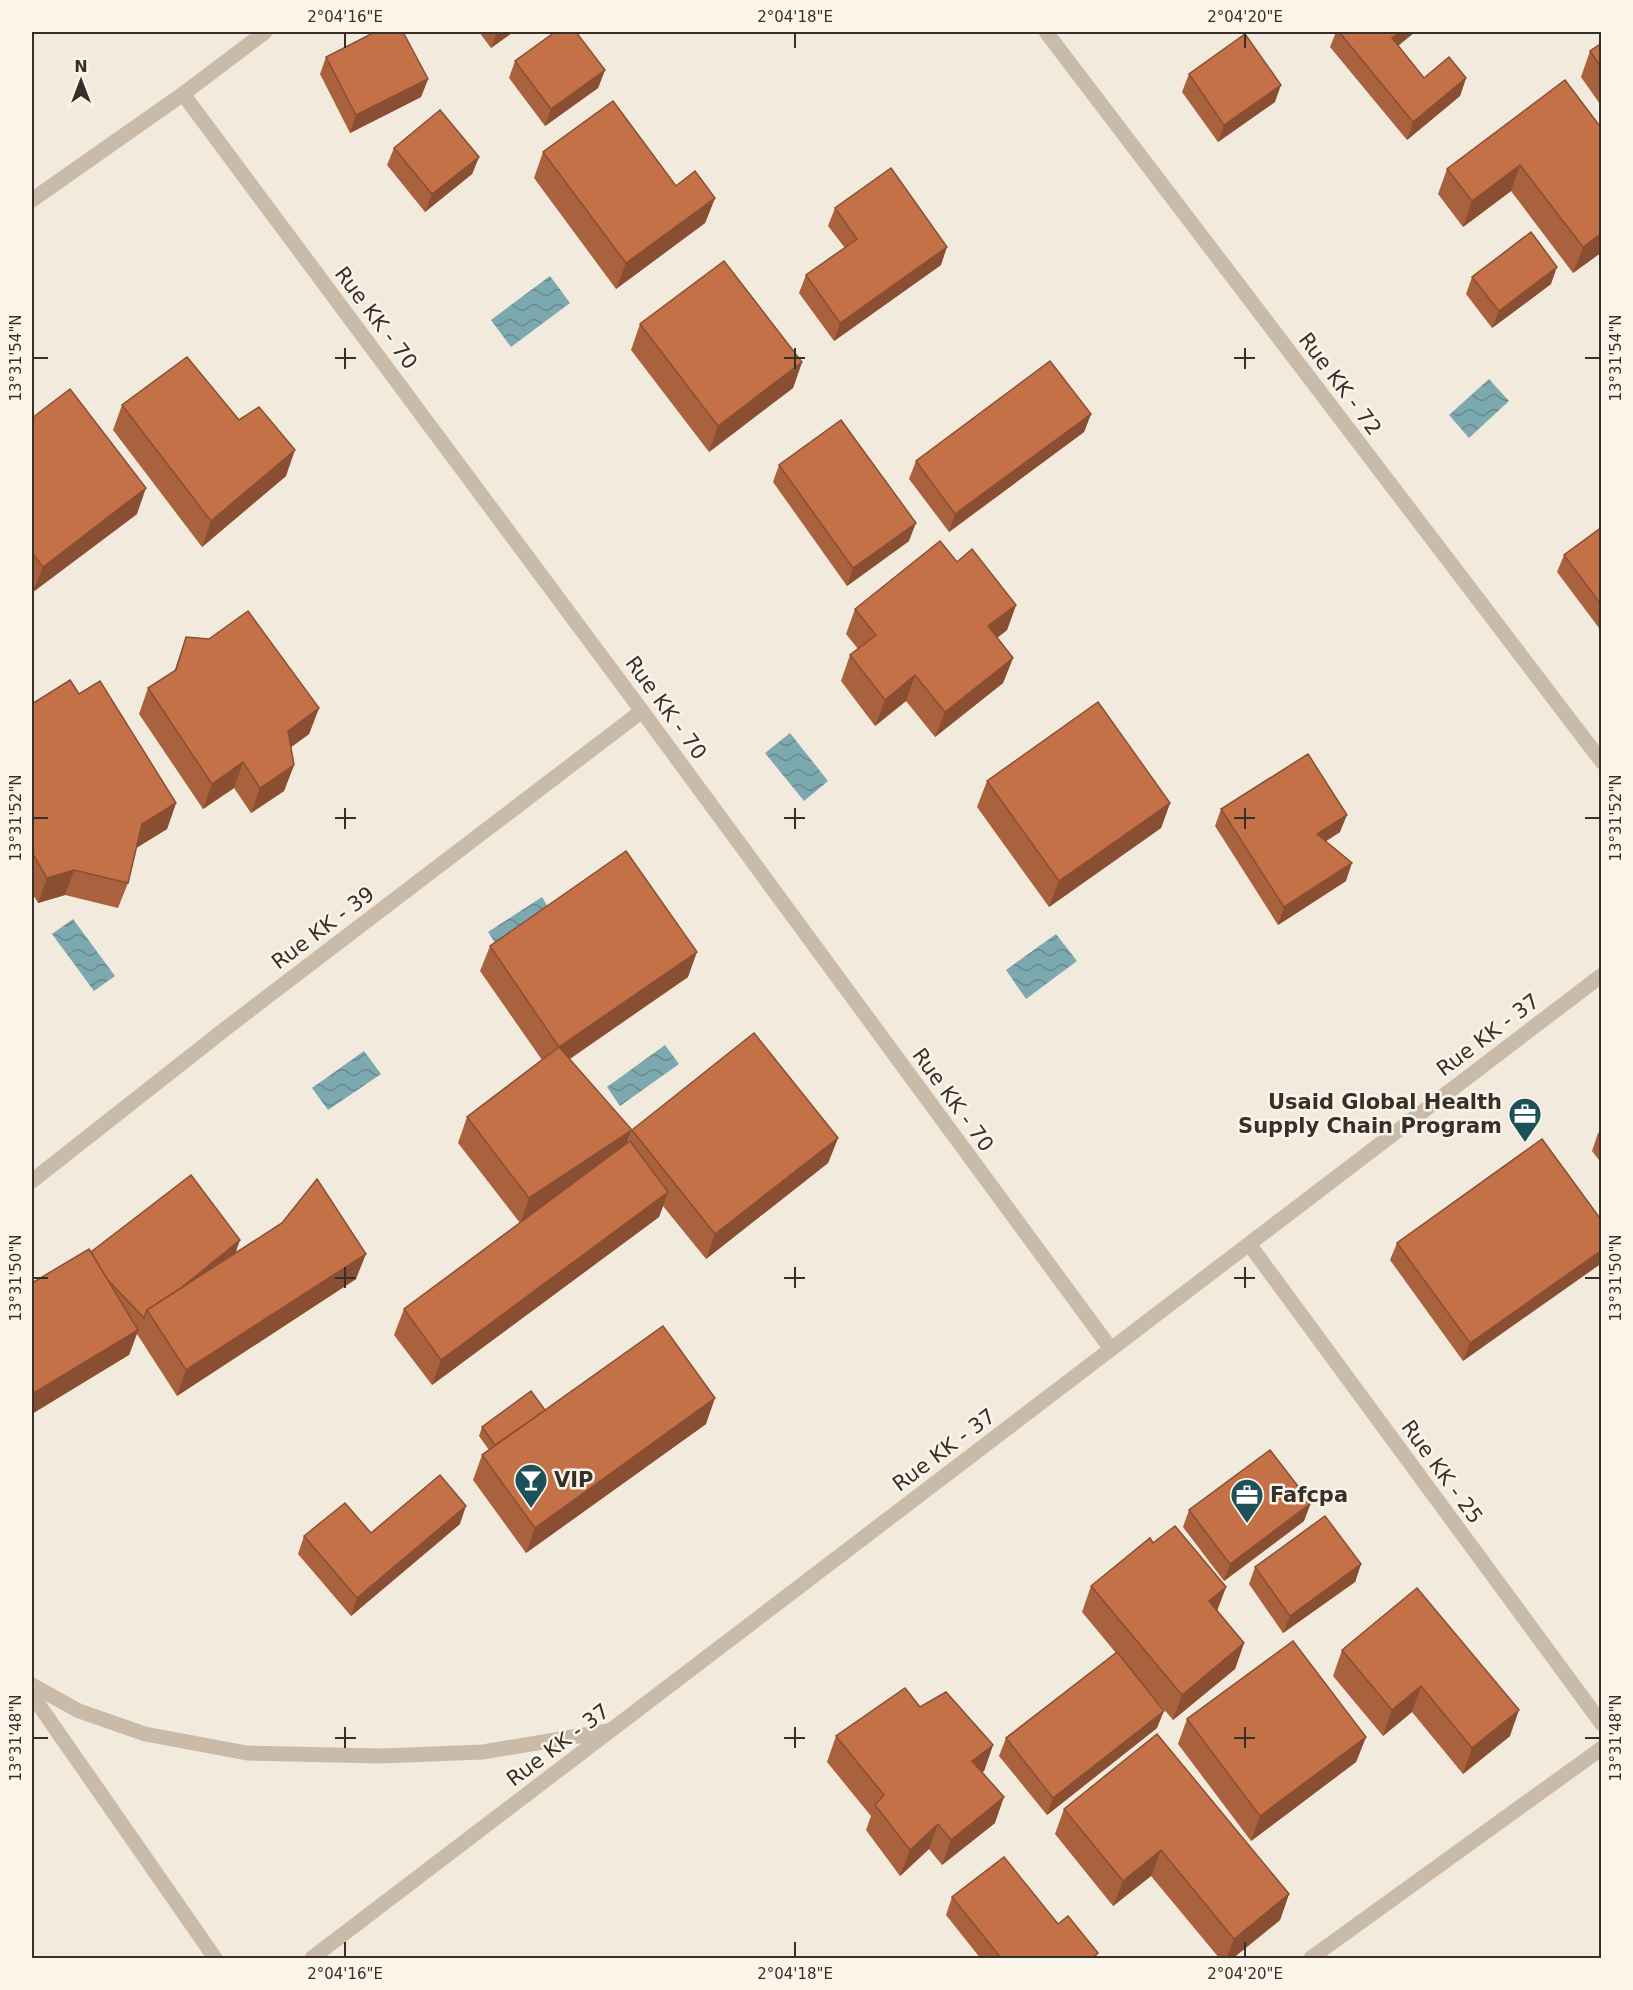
<svg xmlns="http://www.w3.org/2000/svg" width="1633" height="1990" viewBox="0 0 1633 1990" font-family="'DejaVu Sans',sans-serif">
  <defs>
    <pattern id="water-waves" width="16" height="10" patternUnits="userSpaceOnUse" patternTransform="scale(1.5)"><rect width="16" height="10" fill="#7ca9af"/><path d="M0 5q4-4 8 0t8 0" fill="none" stroke="#668a8e"/></pattern>
  </defs>
  <rect width="100%" height="100%" fill="#f2eadd"/>
  <g fill="url(#water-waves)">
    <polygon points="550,276 570,303 511,347 491,320"/>
    <polygon points="1489,379 1509,401 1469,438 1449,415"/>
    <polygon points="790,733 828,781 804,801 765,753"/>
    <polygon points="542,897 551,912 498,947 488,932"/>
    <polygon points="73,919 115,976 94,991 52,934"/>
    <polygon points="1056,934 1077,961 1026,999 1006,970"/>
    <polygon points="665,1045 679,1064 620,1106 607,1087"/>
    <polygon points="364,1051 381,1074 328,1110 312,1088"/>
  </g>
  <g fill="none" stroke-linecap="round" stroke-linejoin="round">
    <g stroke="#cabba9" stroke-width="15">
      <polyline points="1046,32 1602,762"/>
      <polyline points="183,94 642,711 1111,1349"/>
      <polyline points="32,200 183,94 265,32"/>
      <polyline points="32,1181 229,1026 642,711"/>
      <polyline points="1249,1244 1602,1724"/>
      <polyline points="32,1685 79,1711 145,1734 247,1753 381,1756 483,1752 608,1731"/>
      <polyline points="32,1695 215,1958"/>
      <polyline points="312,1958 1602,975"/>
      <polyline points="1311,1958 1602,1748"/>
    </g>
  </g>
  <g fill="#a9613e">
    <polygon points="479,32 513,32 491,48"/>
    <polygon points="1336,32 1415,32 1398,46 1424,78 1466,78 1460,96 1407,140 1330,47"/>
    <polygon points="1602,43 1602,107 1581,77 1590,51"/>
    <polygon points="326,57 428,79 421,97 350,133 320,74"/>
    <polygon points="515,61 605,70 598,88 545,126 509,78"/>
    <polygon points="1189,74 1275,102 1218,142 1182,92"/>
    <polygon points="1565,80 1602,252 1573,273 1511,191 1463,227 1438,194 1447,169"/>
    <polygon points="394,148 479,157 472,174 425,212 387,165"/>
    <polygon points="543,152 676,186 715,198 705,223 616,289 534,178"/>
    <polygon points="835,208 941,265 834,341 799,293 806,275 845,248 828,226"/>
    <polygon points="1472,277 1551,284 1492,328 1466,294"/>
    <polygon points="640,324 802,362 793,388 709,452 631,350"/>
    <polygon points="122,405 286,476 202,547 113,430"/>
    <polygon points="1091,414 1084,432 949,532 909,479 916,461"/>
    <polygon points="32,418 137,514 33,592 32,590"/>
    <polygon points="779,465 909,541 847,586 773,482"/>
    <polygon points="1602,527 1602,632 1557,572 1564,555"/>
    <polygon points="957,562 1016,605 1007,630 997,638 1013,658 1003,683 935,737 906,701 875,726 841,681 850,655 858,649 846,634 855,609"/>
    <polygon points="186,637 319,708 309,734 291,747 294,765 284,791 251,813 234,788 203,809 139,714 148,688 174,672"/>
    <polygon points="79,694 176,803 167,829 136,848 128,883 118,908 65,895 38,903 32,893 32,704"/>
    <polygon points="987,781 1170,803 1161,828 1049,907 977,807"/>
    <polygon points="1221,809 1340,832 1326,841 1346,881 1278,925 1215,826"/>
    <polygon points="490,946 688,977 570,1059 627,1144 632,1130 838,1138 828,1163 706,1259 663,1206 659,1217 432,1385 394,1335 404,1309 520,1223 458,1143 467,1117 542,1060 480,971"/>
    <polygon points="1602,1131 1602,1164 1592,1151 1598,1133"/>
    <polygon points="1602,1221 1463,1361 1390,1260 1397,1243"/>
    <polygon points="91,1252 236,1253 356,1279 177,1396 137,1334 129,1355"/>
    <polygon points="545,1410 706,1424 526,1553 473,1480 482,1455 489,1450 479,1436 482,1427"/>
    <polygon points="1189,1510 1304,1521 1224,1581 1183,1527"/>
    <polygon points="460,1524 351,1616 298,1554 304,1536 371,1533"/>
    <polygon points="1153,1543 1226,1587 1217,1611 1244,1643 1235,1669 1173,1720 1138,1679 1157,1728 1047,1815 999,1756 1006,1738 1116,1653 1082,1612 1091,1586"/>
    <polygon points="1361,1564 1355,1582 1283,1633 1249,1584 1255,1567"/>
    <polygon points="1417,1588 1510,1736 1463,1774 1412,1712 1383,1736 1333,1676 1342,1650"/>
    <polygon points="920,1707 993,1745 984,1771 982,1772 995,1823 942,1865 929,1849 900,1876 866,1830 871,1816 827,1762 836,1736"/>
    <polygon points="1187,1719 1366,1737 1356,1762 1251,1841 1178,1744"/>
    <polygon points="1064,1809 1289,1894 1280,1920 1232,1959 1220,1959 1151,1876 1113,1906 1055,1834"/>
    <polygon points="952,1897 1058,1924 1096,1959 981,1959 946,1915"/>
  </g>
  <g fill="#8a4f32">
    <polygon points="497,32 513,32 491,48"/>
    <polygon points="1400,32 1415,32 1385,56 1392,38"/>
    <polygon points="605,70 598,88 545,126 551,109"/>
    <polygon points="1466,78 1460,96 1407,140 1413,122"/>
    <polygon points="428,79 421,97 350,133 356,115"/>
    <polygon points="1281,85 1275,102 1218,142 1224,125"/>
    <polygon points="479,157 472,174 425,212 432,194"/>
    <polygon points="1520,165 1511,191 1463,227 1472,201"/>
    <polygon points="715,198 705,223 616,289 626,263"/>
    <polygon points="1602,233 1602,252 1573,273 1583,247"/>
    <polygon points="947,247 941,265 834,341 840,323"/>
    <polygon points="1557,267 1551,284 1492,328 1499,311"/>
    <polygon points="802,362 793,388 709,452 718,426"/>
    <polygon points="1091,414 1084,432 949,532 955,514"/>
    <polygon points="295,450 286,476 202,547 211,521"/>
    <polygon points="146,488 137,514 33,592 43,567"/>
    <polygon points="916,523 909,541 847,586 853,568"/>
    <polygon points="1016,605 1007,630 979,652 988,626"/>
    <polygon points="1013,658 1003,683 935,737 945,712"/>
    <polygon points="915,675 906,701 875,726 885,700"/>
    <polygon points="319,708 309,734 279,756 288,731"/>
    <polygon points="243,762 234,788 203,809 212,784"/>
    <polygon points="294,765 284,791 251,813 260,788"/>
    <polygon points="176,803 167,829 133,850 142,824"/>
    <polygon points="1170,803 1161,828 1049,907 1059,881"/>
    <polygon points="1347,815 1340,832 1311,851 1317,834"/>
    <polygon points="1352,863 1346,881 1278,925 1284,907"/>
    <polygon points="74,870 65,895 38,903 47,878"/>
    <polygon points="697,952 688,977 550,1072 559,1047"/>
    <polygon points="632,1130 623,1155 520,1224 529,1198"/>
    <polygon points="838,1138 828,1163 706,1259 715,1234"/>
    <polygon points="668,1192 659,1217 432,1385 441,1360"/>
    <polygon points="240,1240 234,1258 149,1314"/>
    <polygon points="1602,1250 1602,1263 1463,1361 1470,1343"/>
    <polygon points="366,1254 356,1279 177,1396 186,1370"/>
    <polygon points="138,1330 129,1355 32,1414 32,1394"/>
    <polygon points="715,1398 706,1424 526,1553 535,1528"/>
    <polygon points="1311,1503 1304,1521 1224,1581 1230,1564"/>
    <polygon points="466,1506 460,1524 351,1616 357,1598"/>
    <polygon points="1361,1564 1355,1582 1283,1633 1290,1616"/>
    <polygon points="1226,1587 1216,1613 1209,1601"/>
    <polygon points="1244,1643 1235,1669 1173,1720 1182,1695"/>
    <polygon points="1421,1686 1412,1712 1383,1736 1392,1710"/>
    <polygon points="1519,1710 1510,1736 1463,1774 1472,1748"/>
    <polygon points="1164,1711 1157,1728 1047,1815 1053,1798"/>
    <polygon points="1366,1737 1356,1762 1251,1841 1260,1816"/>
    <polygon points="993,1745 984,1771 963,1786 972,1761"/>
    <polygon points="1004,1797 995,1823 942,1865 951,1840"/>
    <polygon points="938,1824 929,1849 900,1876 910,1850"/>
    <polygon points="1161,1850 1151,1876 1113,1906 1123,1881"/>
    <polygon points="1289,1894 1280,1920 1232,1959 1226,1959 1234,1939"/>
  </g>
  <g fill="#c57148" stroke="#8a4f32" stroke-width="1.5">
    <polygon points="375,32 403,32 428,79 356,115 326,57"/>
    <polygon points="555,32 576,32 605,70 551,109 515,61"/>
    <polygon points="1339,32 1400,32 1392,38 1424,78 1449,57 1466,78 1413,122"/>
    <polygon points="1245,34 1281,85 1224,125 1189,74"/>
    <polygon points="1602,43 1602,68 1590,51"/>
    <polygon points="1565,80 1602,129 1602,233 1583,247 1520,165 1472,201 1447,169"/>
    <polygon points="613,101 676,186 695,171 715,198 626,263 543,152"/>
    <polygon points="440,110 479,157 432,194 394,148"/>
    <polygon points="891,168 947,247 840,323 806,275 857,239 835,208"/>
    <polygon points="1531,232 1557,267 1499,311 1472,277"/>
    <polygon points="724,261 802,362 718,426 640,324"/>
    <polygon points="187,357 239,420 259,407 295,450 211,521 122,405"/>
    <polygon points="1050,361 1091,414 955,514 916,461"/>
    <polygon points="70,389 146,488 43,567 32,553 32,418"/>
    <polygon points="841,420 916,523 853,568 779,465"/>
    <polygon points="1602,527 1602,606 1564,555"/>
    <polygon points="940,541 957,562 972,549 1016,605 988,626 1013,658 945,712 915,675 885,700 850,655 876,635 855,609"/>
    <polygon points="248,611 319,708 288,731 294,765 260,788 243,762 212,784 148,688 176,670 186,637 209,639"/>
    <polygon points="70,680 79,694 100,681 176,803 142,824 128,883 74,870 47,878 32,852 32,704"/>
    <polygon points="1098,702 1170,803 1059,881 987,781"/>
    <polygon points="1308,754 1347,815 1317,834 1352,863 1284,907 1221,809"/>
    <polygon points="626,851 697,952 559,1047 490,946"/>
    <polygon points="754,1033 838,1138 715,1234 632,1130"/>
    <polygon points="559,1047 632,1130 529,1198 467,1117"/>
    <polygon points="1542,1139 1602,1221 1602,1250 1470,1343 1397,1243"/>
    <polygon points="630,1141 668,1192 441,1360 404,1309"/>
    <polygon points="191,1175 240,1240 181,1288 147,1310 144,1318 107,1279 91,1252"/>
    <polygon points="317,1179 366,1254 186,1370 147,1310 282,1223"/>
    <polygon points="89,1249 138,1330 32,1394 32,1283"/>
    <polygon points="663,1326 715,1398 535,1528 482,1455"/>
    <polygon points="531,1391 545,1410 495,1445 482,1427"/>
    <polygon points="1270,1450 1311,1503 1230,1564 1189,1510"/>
    <polygon points="440,1475 466,1506 357,1598 304,1536 345,1503 371,1533"/>
    <polygon points="1325,1516 1361,1564 1290,1616 1255,1567"/>
    <polygon points="1175,1526 1226,1587 1209,1601 1244,1643 1182,1695 1091,1586 1150,1538 1153,1543"/>
    <polygon points="1417,1588 1519,1710 1472,1748 1421,1686 1392,1710 1342,1650"/>
    <polygon points="1293,1641 1366,1737 1260,1816 1187,1719"/>
    <polygon points="1117,1652 1164,1711 1053,1798 1006,1738"/>
    <polygon points="905,1688 920,1707 946,1692 993,1745 972,1761 1004,1797 951,1840 938,1824 910,1850 875,1805 884,1795 836,1736"/>
    <polygon points="1157,1734 1289,1894 1234,1939 1161,1850 1123,1881 1064,1809"/>
    <polygon points="1004,1857 1058,1924 1068,1916 1098,1953 1092,1959 1002,1959 952,1897"/>
  </g>
  <path fill="none" stroke="#372f29" stroke-width="2" d="M 345,33 L 345,48M 795,33 L 795,48M 1245,33 L 1245,48M 345,348 L 345,369M 795,348 L 795,369M 1245,348 L 1245,369M 33,358 L 48,358M 335,358 L 356,358M 784,358 L 805,358M 1234,358 L 1255,358M 1585,358 L 1600,358M 345,808 L 345,829M 795,808 L 795,829M 1245,808 L 1245,829M 33,818 L 48,818M 335,818 L 356,818M 784,818 L 805,818M 1234,818 L 1255,818M 1585,818 L 1600,818M 345,1267 L 345,1288M 795,1267 L 795,1288M 1245,1267 L 1245,1288M 33,1278 L 48,1278M 335,1278 L 356,1278M 784,1278 L 805,1278M 1234,1278 L 1255,1278M 1585,1278 L 1600,1278M 345,1727 L 345,1748M 795,1727 L 795,1748M 1245,1727 L 1245,1748M 33,1738 L 48,1738M 335,1738 L 356,1738M 784,1738 L 805,1738M 1234,1738 L 1255,1738M 1585,1738 L 1600,1738M 345,1942 L 345,1957M 795,1942 L 795,1957M 1245,1942 L 1245,1957"/>
  <defs>
    <symbol id="office-pin" viewBox="-11 -11 22 30"><path d="M0 17L-7.5 6A9.5 9.5 0 1 1 7.5 6Z" fill="#1e5059" stroke="#faf4e9"/><path d="M-6-3h4V-5.5h4V-3h4V5H-6ZM-1-4.5V-3h2v-1.5ZM-6 0V1H6V0Z" fill="#fff"/></symbol>
    <symbol id="bar-pin" viewBox="-11 -11 22 30"><path d="M0 17L-7.5 6A9.5 9.5 0 1 1 7.5 6Z" fill="#1e5059" stroke="#faf4e9"/><path d="M-6-5H6L.8 .8V4.5H3.5V6h-7V4.5H-.8V.8Z" fill="#fff"/></symbol>
  </defs>
  <g fill-rule="evenodd">
    <use href="#office-pin" x="1506" y="1095" width="38" height="52"/>
    <use href="#bar-pin" x="512" y="1461" width="38" height="52"/>
    <use href="#office-pin" x="1228" y="1476" width="38" height="52"/>
  </g>
  <g text-anchor="middle" stroke-width="5" stroke-linejoin="round" paint-order="stroke">
    <g font-size="21" fill="#372f29" stroke="#faf4e9">
      <text transform="translate(376 318) rotate(53)" y="7">Rue KK - 70</text>
      <text transform="translate(1340 384) rotate(53)" y="7">Rue KK - 72</text>
      <text transform="translate(666 708) rotate(54)" y="7">Rue KK - 70</text>
      <text transform="translate(323 928) rotate(-37)" y="7">Rue KK - 39</text>
      <text transform="translate(1488 1035) rotate(-37)" y="7">Rue KK - 37</text>
      <text transform="translate(953 1100) rotate(54)" y="7">Rue KK - 70</text>
      <text transform="translate(944 1450) rotate(-37)" y="7">Rue KK - 37</text>
      <text transform="translate(1442 1472) rotate(54)" y="7">Rue KK - 25</text>
      <text transform="translate(558 1745) rotate(-37)" y="7">Rue KK - 37</text>
    </g>
    <g font-size="21" font-weight="bold" fill="#372f29" stroke="#faf4e9" text-anchor="start">
      <text x="1502" y="1109" text-anchor="end">Usaid Global Health<tspan x="1502" dy="24">Supply Chain Program</tspan></text>
      <text x="554" y="1487">VIP</text>
      <text x="1270" y="1502">Fafcpa</text>
    </g>
  </g>
  <rect width="1633" height="1990" fill="none" stroke="#faf4e9" stroke-width="66"/>
  <g transform="translate(81 81)" stroke="#faf4e9" stroke-width="4.5" paint-order="stroke">
  <path d="M0-4.5L10 22L0 15L-10 22Z" fill="#372f29"/>
  <text y="-9" font-size="16" font-weight="bold" text-anchor="middle" fill="#372f29">N</text>
  </g>
  <rect x="33" y="33" width="1567" height="1924" fill="none" stroke="#372f29" stroke-width="2"/>
  <g font-size="15" text-anchor="middle" fill="#372f29">
    <text x="345" y="22">2°04'16"E</text>
    <text x="795" y="22">2°04'18"E</text>
    <text x="1245" y="22">2°04'20"E</text>
    <text transform="translate(16 358) rotate(-90)" y="5">13°31'54"N</text>
    <text transform="translate(1616 358) rotate(-90)" y="5">13°31'54"N</text>
    <text transform="translate(16 818) rotate(-90)" y="5">13°31'52"N</text>
    <text transform="translate(1616 818) rotate(-90)" y="5">13°31'52"N</text>
    <text transform="translate(16 1278) rotate(-90)" y="5">13°31'50"N</text>
    <text transform="translate(1616 1278) rotate(-90)" y="5">13°31'50"N</text>
    <text transform="translate(16 1738) rotate(-90)" y="5">13°31'48"N</text>
    <text transform="translate(1616 1738) rotate(-90)" y="5">13°31'48"N</text>
    <text x="345" y="1979">2°04'16"E</text>
    <text x="795" y="1979">2°04'18"E</text>
    <text x="1245" y="1979">2°04'20"E</text>
  </g>
</svg>
